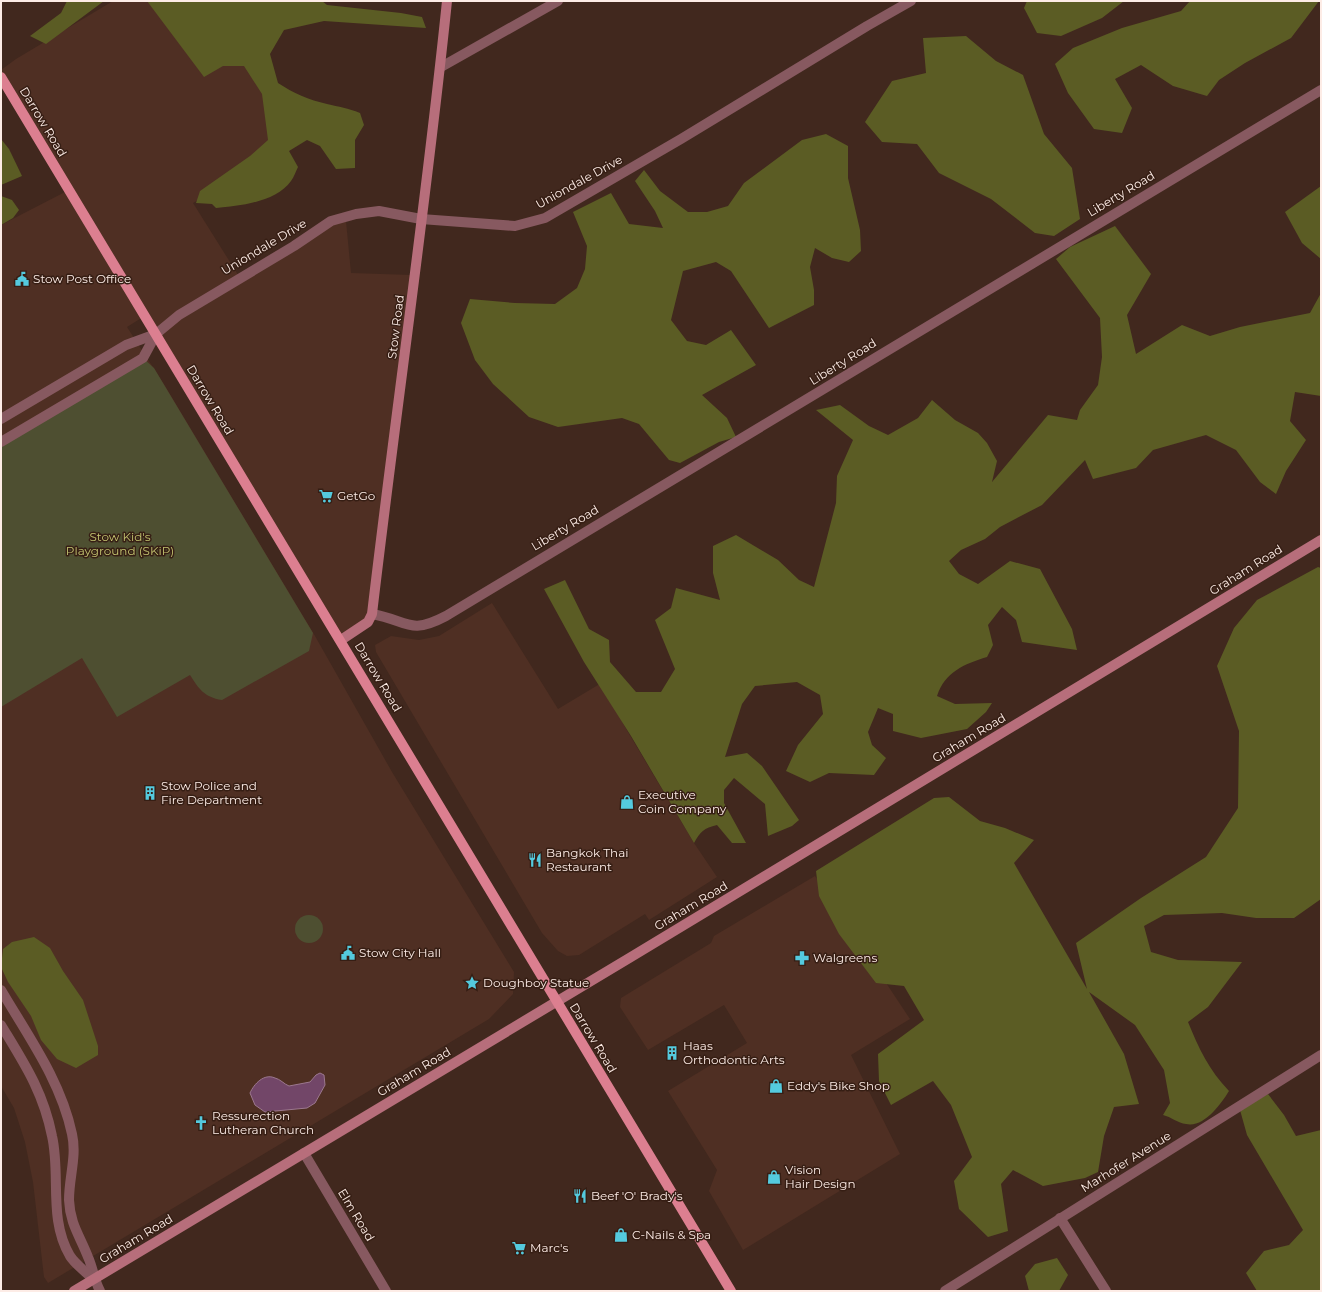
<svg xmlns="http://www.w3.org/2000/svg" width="1322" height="1292" viewBox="0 0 1322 1292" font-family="Montserrat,sans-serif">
  <rect width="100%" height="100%" fill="#41281e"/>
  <g fill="#4f2f23">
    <polygon points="113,1 214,1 300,140 193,203 240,278 156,334 1,77 1,70 16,59"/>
    <polygon points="65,192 143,317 127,327 165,386 315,636 392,772 514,972 513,994 489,1019 48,1283 44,1277 33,1182 25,1142 14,1108 1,1086 1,225"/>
    <polygon points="346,221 351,273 411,275 370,615 341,634 160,336 180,317 332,223"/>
    <polygon points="492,603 558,709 603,682 625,727 694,843 717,877 649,920 645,914 579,955 567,956 558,951 542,933 376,652 375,645 391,636 419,640 439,636"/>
    <polygon points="815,876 910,1019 851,1055 900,1154 743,1250 709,1191 717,1170 668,1091 747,1043 724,1005 648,1050 620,1007 621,998 711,943 714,936"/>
  </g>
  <g fill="#4e4f31">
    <path d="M 143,358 L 154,368 L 313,633 L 309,651 L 222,700 C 204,697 199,689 190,675 L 117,717 L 82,658 L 1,707 L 1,443 Z"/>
    <circle cx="309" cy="929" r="14"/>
  </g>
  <g fill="#5b5c24">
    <polygon points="67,1 104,1 46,44 30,36 61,13"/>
    <path d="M 147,1 L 322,1 L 327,5 L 401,13 L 422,17 L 426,28 L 324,21 L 284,30 L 270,54 L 278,83 C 293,93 309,100 327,104 C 339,107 348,108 360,113 L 364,125 L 355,140 L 355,168 L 336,169 L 320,146 L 307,140 L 289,151 L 298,167 C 296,171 294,177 291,181 C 276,202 240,206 216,208 L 212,204 L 196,203 L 200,191 L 250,156 L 268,140 L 262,94 L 244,66 L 223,66 L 204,77 Z"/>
    <polygon points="1027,1 1124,1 1102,18 1061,36 1037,33 1024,8"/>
    <polygon points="1190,1 1319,1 1291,38 1245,63 1219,80 1207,96 1173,86 1141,65 1115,79 1132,108 1122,133 1094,129 1068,93 1055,64 1073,48 1122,28 1181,11"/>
    <polygon points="966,36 996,61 1023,75 1044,134 1072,168 1080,219 1054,236 1035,233 991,199 939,173 917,144 882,142 865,122 892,81 926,73 923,38"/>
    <polygon points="826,134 848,146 848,178 860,230 861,251 849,262 832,258 815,248 810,267 814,290 814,305 769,328 731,271 716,262 683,271 671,320 687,341 706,345 731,330 756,365 702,395 727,418 736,437 719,442 680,463 669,460 639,424 622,418 558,427 529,417 493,384 475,360 461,323 470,299 515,303 555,304 577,288 585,269 587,246 573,212 611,193 629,224 663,228 655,211 635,181 644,170 660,191 688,212 707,212 728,206 744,183 802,140"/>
    <polygon points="1,139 9,149 22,176 1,185"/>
    <polygon points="1321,186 1321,259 1302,243 1285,212"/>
    <polygon points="1,196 12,200 19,210 13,218 1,225"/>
    <path d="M 1115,226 L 1151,274 L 1127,315 L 1136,354 L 1182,325 L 1210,336 L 1240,327 L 1310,313 L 1321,293 L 1321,396 L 1295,392 L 1290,421 L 1306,440 L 1286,471 L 1276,494 L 1260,482 L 1236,450 L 1206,435 L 1153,450 L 1136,468 L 1093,479 L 1085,460 L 1042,505 L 1000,527 L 985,539 L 961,550 L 949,561 L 959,574 L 978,584 L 1010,561 L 1040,569 L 1072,629 L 1077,650 L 1022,642 L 1016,620 L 1002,607 L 988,625 L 993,645 L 987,657 C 964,664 945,672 937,696 L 955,704 L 992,703 L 986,712 L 967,729 L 921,738 L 893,731 L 893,714 L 878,708 L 868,732 L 872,745 L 886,758 L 874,775 L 829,773 L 810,782 L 786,771 L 798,745 L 823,714 L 820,695 L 797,682 L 755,686 L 742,704 L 725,757 L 747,753 L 762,766 L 799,820 L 792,826 L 768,836 L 765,804 L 734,778 L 724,790 L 724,803 L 746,843 L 732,843 L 717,825 C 704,828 700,832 694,843 L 631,736 L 584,662 L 544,589 L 565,580 L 589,629 L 609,640 L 610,662 L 636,692 L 661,692 L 675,669 L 655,620 L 671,608 L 676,588 L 720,600 L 713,573 L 713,546 L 736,535 L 778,560 L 799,580 L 814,587 L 836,503 L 837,476 L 853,440 L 816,410 L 840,405 L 869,426 L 888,435 L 918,418 L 932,400 L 955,420 L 978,433 L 987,443 L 997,461 L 992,482 L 1048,415 L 1077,420 L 1080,410 L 1098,385 L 1102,357 L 1100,318 L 1056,259 L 1070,247 Z"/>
    <path d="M 1318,567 L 1321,568 L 1321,899 L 1294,918 L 1256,918 L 1222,913 L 1164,915 L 1144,926 L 1151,952 L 1178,960 L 1242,962 L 1208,1007 L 1188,1022 C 1199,1049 1209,1070 1229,1091 C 1221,1104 1204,1128 1186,1124 C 1178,1123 1171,1117 1163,1115 L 1170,1103 L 1164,1070 L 1135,1025 L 1089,992 L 1124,1054 L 1139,1104 L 1114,1107 L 1104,1136 L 1098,1172 L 1085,1178 L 1043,1186 L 1013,1170 L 1001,1184 L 1008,1231 L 988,1237 L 959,1209 L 954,1181 L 972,1157 L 951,1105 L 933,1081 L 891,1105 L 879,1081 L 878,1054 L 924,1020 L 904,986 L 876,983 L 839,934 L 819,896 L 816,871 L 934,798 L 949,797 L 980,821 L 1005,828 L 1034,840 L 1014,863 L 1087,989 L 1076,943 L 1141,898 L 1206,857 L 1238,808 L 1239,731 L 1217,666 L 1234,628 L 1257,600 Z"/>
    <polygon points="34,937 50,948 63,971 83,1000 98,1046 98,1055 76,1068 57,1059 41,1040 31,1016 8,982 1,967 3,949 12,942"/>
    <polygon points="1268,1094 1284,1115 1296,1136 1321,1130 1321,1291 1257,1291 1246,1273 1264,1251 1289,1245 1303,1230 1247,1135 1240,1110"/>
    <polygon points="1057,1258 1068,1275 1059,1291 1029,1291 1025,1276 1035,1264"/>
  </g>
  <path fill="#724668" stroke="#9c788e" d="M 320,1073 L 324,1075 L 325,1085 L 315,1103 L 307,1108 L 265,1112 L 255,1105 L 250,1093 C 254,1084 264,1073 275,1078 C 280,1079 284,1084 289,1086 L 310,1082 L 316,1075 Z"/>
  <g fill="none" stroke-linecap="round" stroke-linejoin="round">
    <g stroke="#875960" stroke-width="10">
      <polyline points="441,67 558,1"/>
      <polyline points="1,419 126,345 156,334"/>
      <polyline points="1,442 143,358 156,334 179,315 294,246 331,221 356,214 379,211 421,219 515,226 545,218 681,139 867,26 911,1"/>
      <path d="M 372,614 C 408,620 408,636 446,616 L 1321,90"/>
      <path d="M 1,990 C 28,1036 61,1081 72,1134 C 77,1156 69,1177 69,1200 C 70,1224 80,1236 88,1257 C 93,1268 94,1280 100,1291"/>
      <path d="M 1,1025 C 24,1063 43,1091 52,1136 C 61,1175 48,1219 70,1256 C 75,1264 86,1272 93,1279"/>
      <polyline points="304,1153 386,1291"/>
      <polyline points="1060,1218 1106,1291"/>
      <polyline points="945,1291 1321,1055"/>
    </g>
    <g stroke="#b76e7b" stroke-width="10">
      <path d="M 341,640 L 368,622 L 372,614 C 396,409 426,206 447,1"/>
      <polyline points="74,1291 631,957 1321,540"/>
    </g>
    <polyline stroke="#dc7f90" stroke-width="10" points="1,77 731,1291"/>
  </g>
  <defs>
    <symbol id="civic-bare" viewBox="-9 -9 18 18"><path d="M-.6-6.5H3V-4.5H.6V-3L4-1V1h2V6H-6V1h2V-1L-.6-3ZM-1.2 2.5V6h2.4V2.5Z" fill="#54cade" stroke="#361e14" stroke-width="2.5" paint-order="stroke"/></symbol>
    <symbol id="supermarket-bare" viewBox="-9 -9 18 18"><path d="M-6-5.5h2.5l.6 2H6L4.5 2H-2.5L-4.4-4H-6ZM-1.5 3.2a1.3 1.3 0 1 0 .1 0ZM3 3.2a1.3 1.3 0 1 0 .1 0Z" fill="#54cade" stroke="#361e14" stroke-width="2.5" paint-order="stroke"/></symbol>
    <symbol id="building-bare" viewBox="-9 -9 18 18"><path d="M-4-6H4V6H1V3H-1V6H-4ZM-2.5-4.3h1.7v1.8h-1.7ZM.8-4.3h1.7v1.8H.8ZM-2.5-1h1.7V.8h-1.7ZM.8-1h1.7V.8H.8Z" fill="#54cade" stroke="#361e14" stroke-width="2.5" paint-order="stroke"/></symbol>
    <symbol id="shop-bare" viewBox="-9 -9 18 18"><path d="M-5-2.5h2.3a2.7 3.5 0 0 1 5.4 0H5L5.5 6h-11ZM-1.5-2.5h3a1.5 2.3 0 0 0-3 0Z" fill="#54cade" stroke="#361e14" stroke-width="2.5" paint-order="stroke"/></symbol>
    <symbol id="restaurant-bare" viewBox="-9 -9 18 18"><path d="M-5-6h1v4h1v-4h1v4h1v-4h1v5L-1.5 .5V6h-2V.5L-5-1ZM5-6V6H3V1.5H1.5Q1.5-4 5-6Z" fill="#54cade" stroke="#361e14" stroke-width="2.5" paint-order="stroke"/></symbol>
    <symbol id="pharmacy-bare" viewBox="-9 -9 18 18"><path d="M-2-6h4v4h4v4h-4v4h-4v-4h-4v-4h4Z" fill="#54cade" stroke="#361e14" stroke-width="2.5" paint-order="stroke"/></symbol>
    <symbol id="sight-bare" viewBox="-9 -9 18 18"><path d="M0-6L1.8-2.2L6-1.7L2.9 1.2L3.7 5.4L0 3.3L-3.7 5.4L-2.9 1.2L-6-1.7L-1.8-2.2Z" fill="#54cade" stroke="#361e14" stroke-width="2.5" paint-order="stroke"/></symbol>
    <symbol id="church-bare" viewBox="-9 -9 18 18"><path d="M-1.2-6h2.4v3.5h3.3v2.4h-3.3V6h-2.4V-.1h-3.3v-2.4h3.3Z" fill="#54cade" stroke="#361e14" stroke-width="2.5" paint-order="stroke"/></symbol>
  </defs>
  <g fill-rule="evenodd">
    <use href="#civic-bare" x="12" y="269" width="20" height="20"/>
    <use href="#supermarket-bare" x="316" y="486" width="20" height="20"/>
    <use href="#building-bare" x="140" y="783" width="20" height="20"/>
    <use href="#shop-bare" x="617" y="792" width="20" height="20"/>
    <use href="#restaurant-bare" x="525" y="850" width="20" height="20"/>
    <use href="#civic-bare" x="338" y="943" width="20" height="20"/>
    <use href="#pharmacy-bare" x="792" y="948" width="20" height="20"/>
    <use href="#sight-bare" x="462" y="973" width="20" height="20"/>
    <use href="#building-bare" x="662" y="1043" width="20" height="20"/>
    <use href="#shop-bare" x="766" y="1076" width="20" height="20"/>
    <use href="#church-bare" x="191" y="1113" width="20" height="20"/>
    <use href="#shop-bare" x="764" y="1167" width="20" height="20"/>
    <use href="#restaurant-bare" x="570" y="1186" width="20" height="20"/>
    <use href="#shop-bare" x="611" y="1225" width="20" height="20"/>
    <use href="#supermarket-bare" x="509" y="1238" width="20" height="20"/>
  </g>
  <g text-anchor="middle" stroke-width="3" stroke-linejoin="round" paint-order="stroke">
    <g font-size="12" fill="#fdece6" stroke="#361e14">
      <text transform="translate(43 122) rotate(59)" y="4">Darrow Road</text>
      <text transform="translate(579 182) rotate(-29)" y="4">Uniondale Drive</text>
      <text transform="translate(1121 194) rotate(-31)" y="4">Liberty Road</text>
      <text transform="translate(264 247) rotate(-31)" y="4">Uniondale Drive</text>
      <text transform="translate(396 327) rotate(-83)" y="4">Stow Road</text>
      <text transform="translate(843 362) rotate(-32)" y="4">Liberty Road</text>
      <text transform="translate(210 400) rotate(59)" y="4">Darrow Road</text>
      <text transform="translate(565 528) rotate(-31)" y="4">Liberty Road</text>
      <text transform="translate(1246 570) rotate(-32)" y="4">Graham Road</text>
      <text transform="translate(378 677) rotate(59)" y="4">Darrow Road</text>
      <text transform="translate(969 738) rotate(-31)" y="4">Graham Road</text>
      <text transform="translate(691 906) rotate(-31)" y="4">Graham Road</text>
      <text transform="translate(593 1038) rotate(59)" y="4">Darrow Road</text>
      <text transform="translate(414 1072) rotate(-31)" y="4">Graham Road</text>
      <text transform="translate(1126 1162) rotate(-32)" y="4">Marhofer Avenue</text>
      <text transform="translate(356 1215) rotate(59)" y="4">Elm Road</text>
      <text transform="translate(136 1239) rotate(-31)" y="4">Graham Road</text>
    </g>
    <g font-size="12" fill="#fdece6" stroke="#361e14" text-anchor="start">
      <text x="33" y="283">Stow Post Office</text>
      <text x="337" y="500">GetGo</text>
      <text x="161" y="790">Stow Police and<tspan x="161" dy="14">Fire Department</tspan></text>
      <text x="638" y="799">Executive<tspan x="638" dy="14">Coin Company</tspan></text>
      <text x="546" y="857">Bangkok Thai<tspan x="546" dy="14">Restaurant</tspan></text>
      <text x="359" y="957">Stow City Hall</text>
      <text x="813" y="962">Walgreens</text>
      <text x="483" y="987">Doughboy Statue</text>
      <text x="683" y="1050">Haas<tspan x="683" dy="14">Orthodontic Arts</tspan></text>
      <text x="787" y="1090">Eddy's Bike Shop</text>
      <text x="212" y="1120">Ressurection<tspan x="212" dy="14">Lutheran Church</tspan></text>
      <text x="785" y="1174">Vision<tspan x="785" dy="14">Hair Design</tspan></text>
      <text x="591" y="1200">Beef 'O' Brady's</text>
      <text x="632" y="1239">C-Nails &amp; Spa</text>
      <text x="530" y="1252">Marc's</text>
    </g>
    <g font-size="12" fill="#c3c571" stroke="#361e14">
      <text x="120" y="541">Stow Kid's<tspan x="120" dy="14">Playground (SKiP)</tspan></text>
    </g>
  </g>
  <rect width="1322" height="1292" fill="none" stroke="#fdece6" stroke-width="4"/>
</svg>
